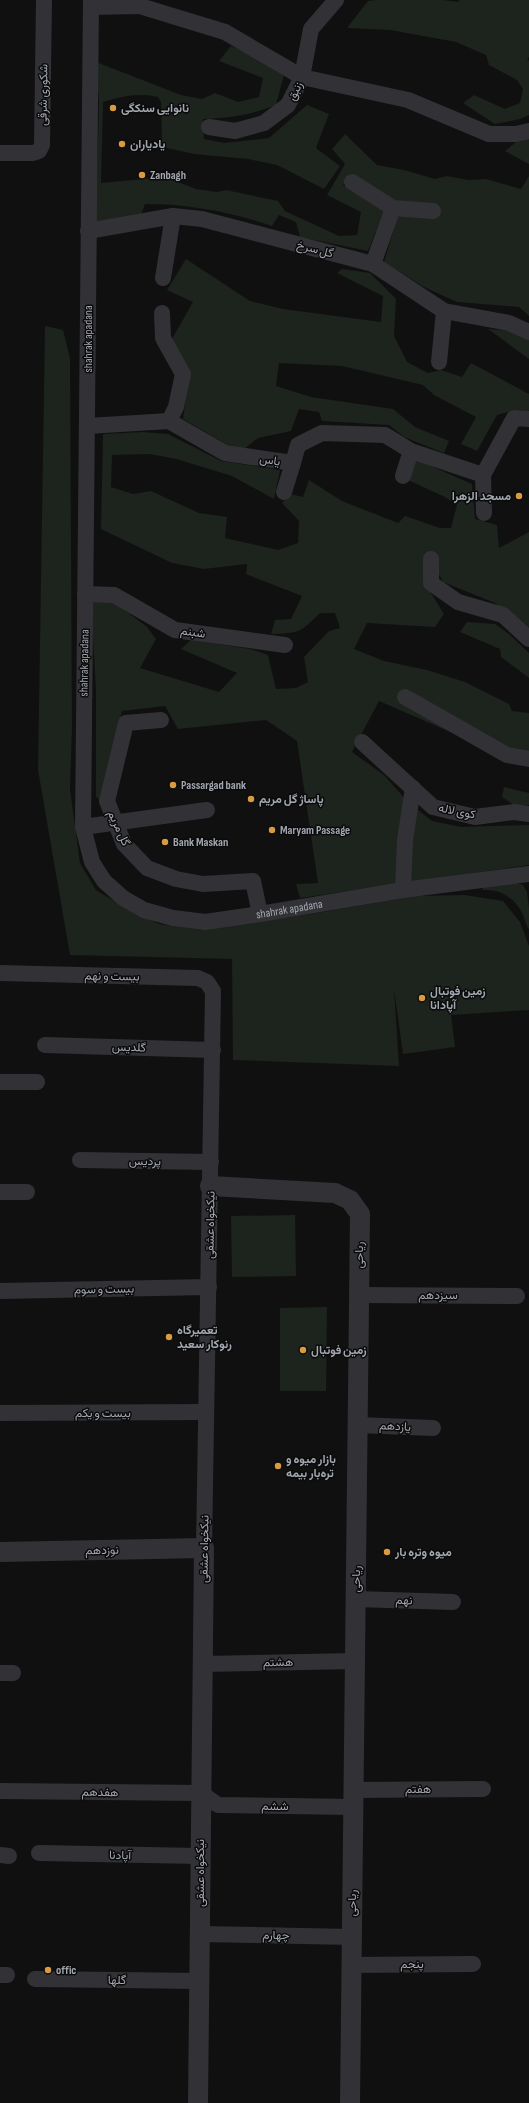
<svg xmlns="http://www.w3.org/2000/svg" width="529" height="2103" viewBox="0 0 529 2103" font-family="'Sofia Sans Condensed',Vazirmatn,sans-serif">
  <rect width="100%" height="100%" fill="#101011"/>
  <g fill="#1d231d">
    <polygon points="376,0 442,0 458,2 460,0 529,0 529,57 527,59 529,61 529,115 520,119 495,124 463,103 474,95 505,109 520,103 523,89 517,80 489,65 486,55 456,42 390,30 347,28 368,1"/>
    <path d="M 231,46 L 256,56 L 284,75 L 276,105 C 251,115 229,118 203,119 L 204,139 L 224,143 L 269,138 L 307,105 L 329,114 L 316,148 L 340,166 L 324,189 L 277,165 L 248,159 L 194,154 L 162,147 L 161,102 L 158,97 C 140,92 119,97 103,102 L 101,183 L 165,177 L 196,189 L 217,192 L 226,190 L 278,201 L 285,211 L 339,236 L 357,235 L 361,212 L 327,195 L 345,164 L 332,149 L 345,134 L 377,165 L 404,170 L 435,179 L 447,176 L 468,180 L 486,179 L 521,189 L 529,176 L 529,316 L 519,307 L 457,302 L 424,287 L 384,262 L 398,216 L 396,201 L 351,174 L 343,185 L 384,210 L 368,251 L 300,237 L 296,222 L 279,215 L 272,226 C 231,212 189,204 145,204 L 141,215 L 96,224 L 99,102 L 96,62 L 181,95 L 202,99 L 215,93 L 238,102 L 259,97 L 263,78 L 219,61 Z"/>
    <polygon points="529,139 529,164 505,151 516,142"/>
    <polygon points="186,259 250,301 283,309 381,322 383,296 337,273 342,269 370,273 396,299 394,336 407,362 428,373 441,370 462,377 471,363 529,394 529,411 515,410 497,415 477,451 461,444 476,417 434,395 423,385 342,366 279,363 276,386 311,397 393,409 415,427 449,441 444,453 404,437 389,425 322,421 319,412 299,409 291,431 258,438 244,449 228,445 183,419 190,370 172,339 193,302 167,290"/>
    <polygon points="45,326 63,330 70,358 72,729 70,789 80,863 96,890 125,908 159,924 202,930 311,914 415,896 465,895 503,901 520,922 529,946 529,1010 451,1015 455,1047 403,1054 394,989 399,1066 233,1060 232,959 70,955 38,770"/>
    <polygon points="488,329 515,331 529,338 529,359"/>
    <path d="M 143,432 L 168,434 L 221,461 L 280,470 L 274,499 L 232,476 L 176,459 L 150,454 L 112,455 L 111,487 L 133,494 L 151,491 L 199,513 L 227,517 L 225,538 L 278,550 L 298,543 L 299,521 L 282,503 L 290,494 L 303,497 L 309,480 L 342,501 L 398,523 L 405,516 L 440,528 L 451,528 L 457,505 L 445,497 L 408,480 L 415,459 L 472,484 L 475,519 L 497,525 L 499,548 L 529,532 L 529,631 L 495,603 L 443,582 L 435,567 L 432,551 L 427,555 L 426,585 L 444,614 L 435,627 L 367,623 L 354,649 L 384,661 L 427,670 L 465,682 L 509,704 L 512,711 L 529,713 L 529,757 L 464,738 L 379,701 L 352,752 L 384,775 L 407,801 L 432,821 L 461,827 L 529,825 L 529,865 L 300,898 L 296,884 L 318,883 L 297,741 L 266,720 L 178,729 L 165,706 L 122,711 L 102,801 L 96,797 L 96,690 L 91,601 L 114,602 L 147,627 L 156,639 L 140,668 L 219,692 L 237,673 L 181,649 L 191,640 L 250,649 L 268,655 L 276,689 L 296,688 L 308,682 L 304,657 L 329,631 L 340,628 L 335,613 L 320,613 C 300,633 299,633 271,634 L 275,620 L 291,619 L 302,596 L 246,574 L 247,564 L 204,569 L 172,563 L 101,529 L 103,434 Z"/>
    <polygon points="467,622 495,624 509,634 529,653 529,678 501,657 500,649 460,632"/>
    <polygon points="504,787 529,793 529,805 517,807 502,797"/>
    <path d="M 517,883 L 523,885 L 527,892 L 529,908 L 529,929 C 526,926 525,920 523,915 C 515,898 501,889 483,890 L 482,884 Z"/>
    <polygon points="295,1215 296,1276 232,1277 231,1216"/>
    <polygon points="327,1307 326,1391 280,1391 280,1308"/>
  </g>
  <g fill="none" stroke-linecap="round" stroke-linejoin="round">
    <g stroke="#323236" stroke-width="16">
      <path id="s1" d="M 91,0 L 83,827 L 92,862 L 104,881 L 123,898 L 144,910 L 173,918 L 205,922 L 260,914 L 403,890 L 529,874"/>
      <polyline points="139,0 140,6 225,32 302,77 408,100 489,134 516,134 529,131"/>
      <polyline points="91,7 140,6"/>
      <polyline points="209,127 235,131 264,123 288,105 302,77 311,29 336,0"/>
      <polyline points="0,153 33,153 39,151 42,145 44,0"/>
      <polyline points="352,182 393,208 433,211"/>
      <polyline points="88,231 173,216 202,219 373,264 444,311 509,323 529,332"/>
      <polyline points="373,264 393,208"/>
      <polyline points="163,278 173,216"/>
      <polyline points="162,313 163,338 183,374 176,407 169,421"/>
      <polyline points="439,362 444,311"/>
      <polyline points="88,426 169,421 225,453 293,463 298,445 322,433 385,435 411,451 483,475"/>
      <polyline points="403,476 411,451"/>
      <polyline points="284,492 293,463"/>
      <polyline points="484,513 483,475 514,418 529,419"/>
      <polyline points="431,559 431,583 458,602 503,615 529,639"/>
      <polyline points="85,594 114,595 175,630 285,645"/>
      <polyline points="405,697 507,755 529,759"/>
      <polyline points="161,720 126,723 107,801 124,844 147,868 176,879 203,884 253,881 260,914"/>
      <polyline points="362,742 433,807 475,817 514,812 529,814"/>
      <polyline points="83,827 207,810"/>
      <polyline points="403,890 405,840 413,788"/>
      <polyline points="0,973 198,978 207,982 213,991 204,1548"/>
      <polyline points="45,1045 213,1050"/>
      <polyline points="0,1082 37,1082"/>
      <polyline points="80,1160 211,1162"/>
      <polyline points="0,1192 27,1192"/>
      <polyline points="0,1291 209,1287"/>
      <polyline points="359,1295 517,1296"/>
      <polyline points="0,1413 206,1412"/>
      <polyline points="358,1425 433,1428"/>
      <polyline points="356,1599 453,1602"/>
      <polyline points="202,1664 355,1661"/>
      <polyline points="0,1673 13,1673"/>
      <polyline points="353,1790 483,1789"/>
      <polyline points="0,1791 201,1793 218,1805 353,1807"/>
      <polyline points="39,1853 200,1856"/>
      <polyline points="0,1855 9,1856"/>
      <polyline points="200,1934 352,1937"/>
      <polyline points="351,1965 473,1964"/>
      <polyline points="0,1975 7,1975"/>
      <polyline points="35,1979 199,1981"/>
    </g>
    <g stroke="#323236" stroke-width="20">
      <polyline points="210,1186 335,1193 350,1200 360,1214 350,2103"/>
      <polyline points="0,1552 204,1548 198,2103"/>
    </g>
  </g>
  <g fill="#d89b41" stroke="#0b0b0c" stroke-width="1.5">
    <circle cx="113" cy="108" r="4"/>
    <circle cx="122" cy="144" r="4"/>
    <circle cx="142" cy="175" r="4"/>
    <circle cx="519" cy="496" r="4"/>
    <circle cx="173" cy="785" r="4"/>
    <circle cx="251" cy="799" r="4"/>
    <circle cx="272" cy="830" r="4"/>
    <circle cx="165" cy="842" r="4"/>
    <circle cx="422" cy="998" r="4"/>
    <circle cx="169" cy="1337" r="4"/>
    <circle cx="303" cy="1350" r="4"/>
    <circle cx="278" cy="1466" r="4"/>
    <circle cx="387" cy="1552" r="4"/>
    <circle cx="48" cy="1970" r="4"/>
  </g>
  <g text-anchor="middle" stroke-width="3" stroke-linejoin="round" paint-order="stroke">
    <g font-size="12" fill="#a3a8b0" stroke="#0b0b0c">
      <text transform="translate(295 91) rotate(-64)" y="4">زنبق</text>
      <text transform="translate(43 95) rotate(-89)" y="4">شکوری شرقی</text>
      <text transform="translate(315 249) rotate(15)" y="4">گل سرخ</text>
      <text transform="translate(88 339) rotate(-90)" y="4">shahrak apadana</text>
      <text transform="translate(270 460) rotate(9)" y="4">یاس</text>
      <text transform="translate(193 632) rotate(8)" y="4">شبنم</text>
      <text transform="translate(84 663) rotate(-89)" y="4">shahrak apadana</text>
      <text transform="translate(457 811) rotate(11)" y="4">کوی لاله</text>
      <text transform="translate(119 828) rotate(65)" y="4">گل مریم</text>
      <text dy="4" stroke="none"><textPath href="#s1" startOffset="1083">shahrak apadana</textPath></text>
      <text transform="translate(112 976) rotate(1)" y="4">بیست و نهم</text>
      <text transform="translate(129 1047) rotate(2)" y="4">گلدیس</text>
      <text transform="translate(145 1161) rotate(1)" y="4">پردیس</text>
      <text transform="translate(210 1225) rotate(-89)" y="4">نیکخواه عشقی</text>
      <text transform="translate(359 1255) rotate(-89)" y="4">ریاحی</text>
      <text transform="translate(104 1289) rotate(-1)" y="4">بیست و سوم</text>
      <text x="438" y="1299">سیزدهم</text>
      <text x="103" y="1417">بیست و یکم</text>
      <text transform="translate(395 1426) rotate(3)" y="4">یازدهم</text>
      <text transform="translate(204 1549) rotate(-89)" y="4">نیکخواه عشقی</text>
      <text transform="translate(102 1550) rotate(-1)" y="4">نوزدهم</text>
      <text transform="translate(356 1579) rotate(-89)" y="4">ریاحی</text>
      <text transform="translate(404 1600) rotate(2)" y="4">نهم</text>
      <text transform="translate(278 1662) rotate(-1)" y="4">هشتم</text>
      <text x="418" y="1793">هفتم</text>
      <text transform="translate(100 1792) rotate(1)" y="4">هفدهم</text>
      <text transform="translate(275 1806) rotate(1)" y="4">ششم</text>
      <text transform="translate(120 1855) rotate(1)" y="4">آپادنا</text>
      <text transform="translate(200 1873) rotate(-90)" y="4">نیکخواه عشقی</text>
      <text transform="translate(352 1903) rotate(-89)" y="4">ریاحی</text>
      <text transform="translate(276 1935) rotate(1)" y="4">چهارم</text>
      <text x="412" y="1968">پنجم</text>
      <text transform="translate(117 1980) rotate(1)" y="4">گلها</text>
    </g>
    <g font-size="12" font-weight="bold" fill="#a3a8b0" stroke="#0b0b0c" text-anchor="start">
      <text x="121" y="112">نانوایی سنکگی</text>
      <text x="130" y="148">یادیاران</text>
      <text x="150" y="179">Zanbagh</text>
      <text x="511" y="500" text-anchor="end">مسجد الزهرا</text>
      <text x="181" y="789">Passargad bank</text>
      <text x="259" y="803">پاساژ گل مریم</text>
      <text x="280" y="834">Maryam Passage</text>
      <text x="173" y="846">Bank Maskan</text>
      <text x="430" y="995">زمین فوتبال<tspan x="430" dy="14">آپادانا</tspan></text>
      <text x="177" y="1334">تعمیرگاه<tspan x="177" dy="14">رنوکار سعید</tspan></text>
      <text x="311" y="1354">زمین فوتبال</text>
      <text x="286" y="1463">بازار میوه و<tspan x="286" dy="14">تره‌بار بیمه</tspan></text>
      <text x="395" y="1556">میوه وتره بار</text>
      <text x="56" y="1974">offic</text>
    </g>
  </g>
</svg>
